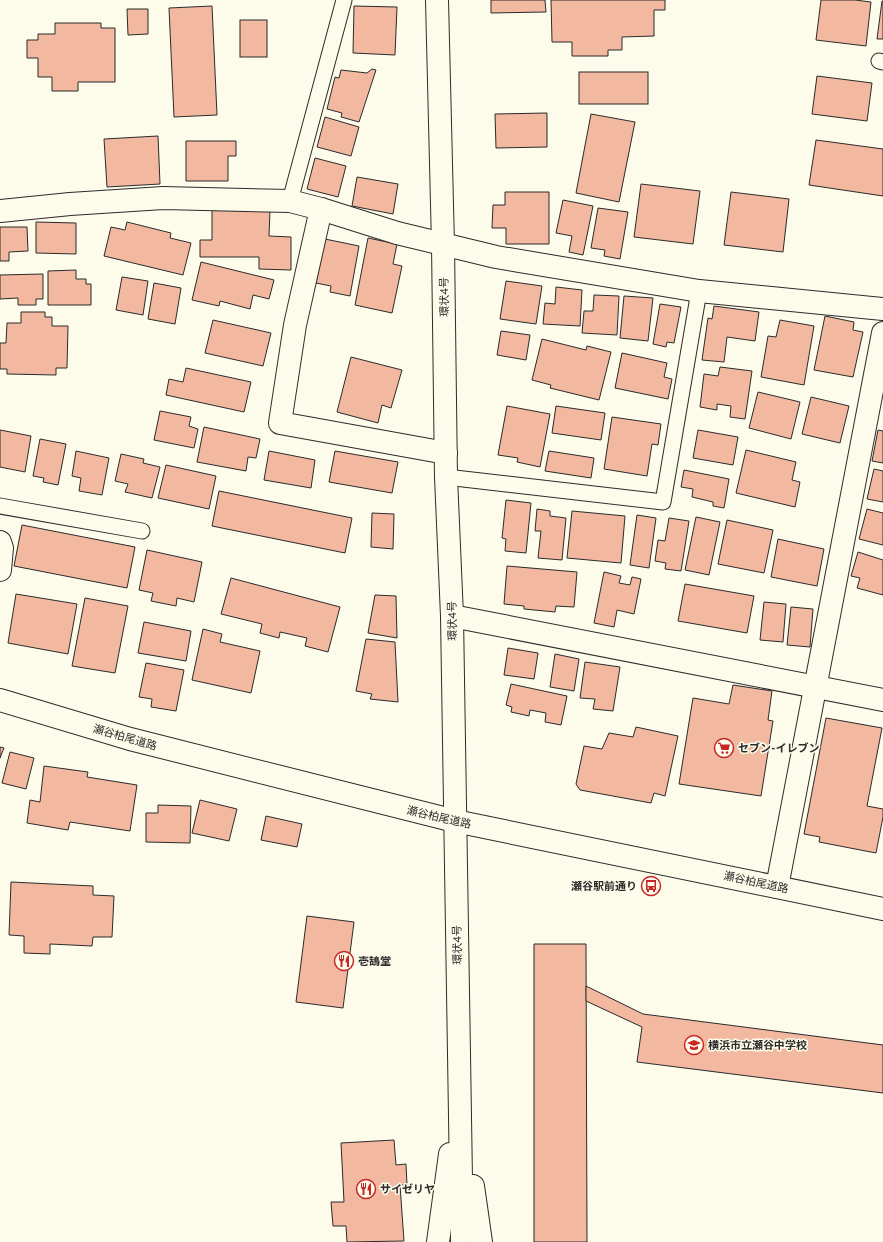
<svg xmlns="http://www.w3.org/2000/svg" width="883" height="1242" viewBox="0 0 883 1242" font-family="Overpass,'Noto Sans JP',sans-serif">
  <rect width="100%" height="100%" fill="#fdfbea"/>
  <g fill="#f2b8a0" stroke="#2b2b2b">
    <polygon points="491,0 545,0 546,12 491,13"/>
    <polygon points="551,0 665,0 665,10 654,10 654,36 622,37 622,50 608,50 608,56 572,56 572,42 552,42"/>
    <polygon points="821,0 855,0 871,2 866,46 816,40"/>
    <polygon points="882,1 883,1 883,39 877,39"/>
    <polygon points="212,6 217,115 174,117 169,8"/>
    <polygon points="354,6 397,7 395,55 353,53"/>
    <polygon points="127,9 148,9 148,34 128,35"/>
    <rect x="240" y="20" width="27" height="37"/>
    <polygon points="55,23 101,23 101,28 115,28 115,82 78,82 78,91 52,91 52,77 38,77 38,58 27,58 27,40 38,40 38,34 55,34"/>
    <polygon points="372,69 376,70 359,122 341,117 342,113 327,109 335,77 339,78 341,70 367,73"/>
    <rect x="579" y="72" width="69" height="32"/>
    <polygon points="817,76 872,83 867,121 812,114"/>
    <polygon points="547,113 547,147 496,148 495,114"/>
    <polygon points="591,114 635,122 619,202 576,193"/>
    <polygon points="325,117 359,127 351,156 317,147"/>
    <polygon points="158,136 160,184 107,187 104,139"/>
    <polygon points="816,140 883,149 883,196 809,185"/>
    <polygon points="186,141 236,141 236,156 228,156 228,181 186,181"/>
    <polygon points="315,158 346,166 338,197 307,189"/>
    <polygon points="357,177 398,184 393,214 352,206"/>
    <polygon points="641,184 700,191 693,244 634,237"/>
    <polygon points="505,192 549,192 549,244 506,244 506,228 492,228 493,205 505,205"/>
    <polygon points="731,192 789,199 783,252 724,245"/>
    <polygon points="563,200 593,206 583,255 569,252 572,236 556,233"/>
    <polygon points="598,208 628,212 620,259 604,256 605,250 591,248"/>
    <polygon points="212,210 270,211 269,236 291,237 291,270 259,269 259,257 200,257 200,240 212,240"/>
    <polygon points="36,222 76,223 76,254 36,253"/>
    <polygon points="127,222 171,233 170,238 191,243 183,275 104,256 111,227 125,230"/>
    <polygon points="0,227 27,227 28,251 9,252 9,261 0,261"/>
    <polygon points="368,238 397,244 393,264 402,266 392,313 355,305"/>
    <polygon points="325,239 359,246 350,296 330,292 331,286 316,283"/>
    <polygon points="201,262 274,280 269,299 253,295 250,309 220,301 219,306 192,300"/>
    <polygon points="76,270 76,279 86,279 86,284 91,284 91,305 48,305 48,271"/>
    <polygon points="43,274 43,299 36,299 36,305 18,305 18,298 0,299 0,275"/>
    <polygon points="122,277 148,281 143,315 116,310"/>
    <polygon points="506,281 542,286 536,324 500,319"/>
    <polygon points="154,283 181,288 175,324 148,319"/>
    <polygon points="556,287 582,290 580,326 543,324 545,303 555,304"/>
    <polygon points="594,295 619,296 617,335 582,333 584,311 593,311"/>
    <polygon points="624,296 653,298 648,341 620,338"/>
    <polygon points="660,304 681,307 674,343 667,342 666,347 653,344"/>
    <polygon points="714,306 759,312 755,341 727,337 724,362 702,360 708,318 712,319"/>
    <polygon points="21,312 45,312 45,317 52,317 52,326 68,326 67,368 56,368 56,375 7,374 7,369 0,369 0,343 6,343 7,323 21,323"/>
    <polygon points="825,316 854,322 853,330 863,332 853,377 814,370"/>
    <polygon points="213,320 271,333 263,366 205,353"/>
    <polygon points="780,320 814,326 804,385 761,377 768,336 776,337"/>
    <polygon points="501,331 530,335 526,360 497,355"/>
    <polygon points="542,339 586,350 587,346 611,352 599,400 550,388 551,385 532,380"/>
    <polygon points="622,353 667,363 664,377 672,379 668,399 615,388"/>
    <polygon points="351,357 402,370 391,408 382,405 378,423 337,412"/>
    <polygon points="720,367 752,371 745,419 730,417 731,406 717,404 717,410 700,407 704,374 718,376"/>
    <polygon points="186,368 251,382 244,412 166,395 169,379 183,382"/>
    <polygon points="758,392 800,402 791,439 749,428"/>
    <polygon points="811,397 849,406 840,443 802,434"/>
    <polygon points="507,406 550,414 540,467 517,462 518,458 498,455"/>
    <polygon points="556,406 605,413 601,440 552,433"/>
    <polygon points="160,411 191,417 189,426 198,429 194,448 154,440"/>
    <polygon points="612,417 661,424 658,445 652,444 647,476 604,469"/>
    <polygon points="204,427 260,439 256,458 248,457 246,471 197,462"/>
    <polygon points="0,430 31,436 25,472 0,467"/>
    <polygon points="698,430 738,437 733,465 693,458"/>
    <polygon points="878,430 883,431 883,463 872,461"/>
    <polygon points="40,439 66,444 58,485 43,482 44,478 33,476"/>
    <polygon points="746,450 796,462 792,480 800,482 795,507 736,493"/>
    <polygon points="76,451 109,458 102,495 79,491 81,478 72,476"/>
    <polygon points="269,451 315,460 311,488 264,480"/>
    <polygon points="335,451 398,462 392,493 329,482"/>
    <polygon points="549,451 594,458 591,478 545,471"/>
    <polygon points="121,454 144,459 143,463 160,467 152,498 125,492 128,484 115,481"/>
    <polygon points="166,465 216,476 209,509 158,498"/>
    <polygon points="874,469 883,471 883,502 867,499"/>
    <polygon points="684,470 729,479 724,508 713,506 713,502 692,497 693,489 681,487"/>
    <polygon points="219,491 352,518 345,553 212,526"/>
    <polygon points="506,500 531,503 526,553 505,551 506,539 502,538"/>
    <polygon points="537,509 550,511 550,516 566,518 562,560 538,558 541,531 535,531"/>
    <polygon points="867,509 883,513 883,545 859,539"/>
    <polygon points="572,511 625,516 621,563 567,558"/>
    <polygon points="372,513 394,514 393,549 371,547"/>
    <polygon points="637,515 656,518 649,568 630,565"/>
    <polygon points="696,517 720,522 709,575 685,570"/>
    <polygon points="669,518 689,521 681,571 665,569 666,563 655,561 658,540 665,541"/>
    <polygon points="727,520 773,530 764,573 718,564"/>
    <polygon points="22,525 135,547 127,588 14,566"/>
    <polygon points="778,539 824,549 817,586 771,577"/>
    <polygon points="147,550 202,562 194,602 177,598 176,606 151,601 153,593 139,590"/>
    <polygon points="858,552 883,560 883,595 857,588 860,578 851,576"/>
    <polygon points="507,566 577,572 574,607 556,606 555,612 524,609 524,606 504,604"/>
    <polygon points="604,572 621,576 619,583 630,585 632,577 641,579 634,614 617,610 614,627 594,623"/>
    <polygon points="231,578 340,607 328,652 305,646 307,638 280,632 279,638 260,633 262,624 221,614"/>
    <polygon points="685,584 754,596 747,633 678,621"/>
    <polygon points="16,594 77,604 68,654 8,643"/>
    <polygon points="375,595 396,596 397,638 368,633"/>
    <polygon points="85,598 128,606 115,673 72,666"/>
    <polygon points="764,602 786,604 783,642 760,640"/>
    <polygon points="791,607 813,609 810,647 787,645"/>
    <polygon points="144,622 191,631 186,661 138,653"/>
    <polygon points="203,629 222,634 220,642 260,651 251,693 192,680"/>
    <polygon points="366,639 395,642 398,702 370,699 372,694 356,691"/>
    <polygon points="508,648 538,653 534,679 504,675"/>
    <polygon points="555,654 579,659 574,691 550,687"/>
    <polygon points="585,662 620,667 613,711 593,709 595,699 580,698"/>
    <polygon points="146,663 184,670 176,711 151,707 152,699 139,697"/>
    <polygon points="511,684 567,696 561,725 545,722 546,713 530,710 529,716 511,712 512,707 506,705"/>
    <polygon points="733,685 772,691 768,720 773,721 761,796 679,784 693,698 729,704"/>
    <polygon points="826,718 882,728 867,806 883,809 883,817 876,853 819,842 820,837 804,834"/>
    <polygon points="636,727 678,736 665,796 654,793 651,803 580,790 576,784 584,746 602,749 609,733 633,737"/>
    <polygon points="0,747 4,748 0,758"/>
    <polygon points="10,752 34,758 26,789 2,783"/>
    <polygon points="44,766 88,772 87,777 137,785 130,831 70,822 68,830 27,823 30,800 40,802"/>
    <polygon points="200,800 237,809 229,841 192,833"/>
    <polygon points="158,805 191,806 190,843 146,842 146,813 158,813"/>
    <polygon points="266,816 302,824 297,847 261,840"/>
    <polygon points="11,882 93,886 93,895 114,896 112,937 93,937 92,946 50,944 50,954 24,953 24,936 9,935"/>
    <polygon points="307,916 354,922 343,1008 296,1002"/>
    <polygon points="534,944 586,944 587,1242 534,1242"/>
    <polygon points="586,986 643,1014 883,1045 883,1093 637,1062 642,1027 586,1001"/>
    <polygon points="394,1140 396,1165 406,1164 407,1185 400,1185 404,1241 347,1242 346,1226 333,1226 331,1202 344,1202 341,1143"/>
  </g>
  <g fill="none" stroke-linecap="round" stroke-linejoin="round">
    <defs>
      <g id="lane">
        <polyline points="879,61 883,62"/>
        <polyline points="290,201 344,0"/>
        <polyline points="446,477 663,502 699,291"/>
        <polyline points="0,506 142,531"/>
      </g>
      <g id="street">
        <polyline points="321,209 295,325 280,423 446,453"/>
        <polyline points="0,211 70,204 163,198 290,201 321,209 397,233 496,257 699,291 883,309"/>
        <polyline points="0,542 2,548 0,570"/>
        <polyline points="452,616 883,700"/>
        <polyline points="777,887 883,333"/>
      </g>
      <polyline id="secondary" points="0,700 130,739 455,821 883,909"/>
      <g id="primary">
        <polyline points="437,0 443,245 446,477 452,616 462,1242"/>
        <polyline points="473,1186 481,1242"/>
        <polyline points="438,1242 450,1154"/>
      </g>
    </defs>
    <use href="#lane" stroke="#2b2b2b" stroke-width="17"/>
    <use href="#street" stroke="#2b2b2b" stroke-width="24"/>
    <use href="#secondary" stroke="#2b2b2b" stroke-width="24"/>
    <use href="#primary" stroke="#2b2b2b" stroke-width="24"/>
    <use href="#lane" stroke="#fdfbea" stroke-width="15"/>
    <use href="#street" stroke="#fdfbea" stroke-width="22"/>
    <use href="#secondary" stroke="#fdfbea" stroke-width="22"/>
    <use href="#primary" stroke="#fdfbea" stroke-width="22"/>
  </g>
  <defs>
    <symbol id="supermarket-ring" viewBox="-11 -11 22 22"><circle r="9.5" fill="#fdfbea" stroke="#c62828" stroke-width="1.5"/><path d="M-6-5.5h2.5l.6 2H6L4.5 2H-2.5L-4.4-4H-6ZM-1.5 3.2a1.3 1.3 0 1 0 .1 0ZM3 3.2a1.3 1.3 0 1 0 .1 0Z" fill="#c62828"/></symbol>
    <symbol id="bus-ring" viewBox="-11 -11 22 22"><circle r="9.5" fill="#fdfbea" stroke="#c62828" stroke-width="1.5"/><path d="M-5-6H5V4H4V6H2V4H-2V6H-4V4H-5ZM-3.5-4V0h7V-4ZM-3.5 1.2v1.5H-2V1.2ZM2 1.2v1.5H3.5V1.2Z" fill="#c62828"/></symbol>
    <symbol id="restaurant-ring" viewBox="-11 -11 22 22"><circle r="9.5" fill="#fdfbea" stroke="#c62828" stroke-width="1.5"/><path d="M-5-6h1v4h1v-4h1v4h1v-4h1v5L-1.5 .5V6h-2V.5L-5-1ZM5-6V6H3V1.5H1.5Q1.5-4 5-6Z" fill="#c62828"/></symbol>
    <symbol id="school-ring" viewBox="-11 -11 22 22"><circle r="9.5" fill="#fdfbea" stroke="#c62828" stroke-width="1.5"/><path d="M0-5L7-2L0 1L-7-2ZM-4 1L0 2.5L4 1V4Q0 6-4 4Z" fill="#c62828"/></symbol>
  </defs>
  <g fill-rule="evenodd">
    <use href="#supermarket-ring" x="713" y="737" width="22" height="22"/>
    <use href="#bus-ring" x="640" y="875" width="22" height="22"/>
    <use href="#restaurant-ring" x="333" y="950" width="22" height="22"/>
    <use href="#school-ring" x="683" y="1034" width="22" height="22"/>
    <use href="#restaurant-ring" x="355" y="1178" width="22" height="22"/>
  </g>
  <g text-anchor="middle" stroke-width="3" stroke-linejoin="round" paint-order="stroke">
    <g font-size="11" fill="#2b2b2b" stroke="#fdfbea">
      <text transform="translate(444 297) rotate(-91)" y="4">環状4号</text>
      <text transform="translate(452 621) rotate(-91)" y="4">環状4号</text>
      <text transform="translate(125 737) rotate(16)" y="4">瀬谷柏尾道路</text>
      <text transform="translate(439 817) rotate(13)" y="4">瀬谷柏尾道路</text>
      <text transform="translate(756 882) rotate(12)" y="4">瀬谷柏尾道路</text>
      <text transform="translate(457 945) rotate(-91)" y="4">環状4号</text>
    </g>
    <g font-size="11" font-weight="bold" fill="#2b2b2b" stroke="#fdfbea" text-anchor="start">
      <text x="738" y="752">セブン-イレブン</text>
      <text x="637" y="890" text-anchor="end">瀬谷駅前通り</text>
      <text x="358" y="965">壱鵠堂</text>
      <text x="708" y="1049">横浜市立瀬谷中学校</text>
      <text x="380" y="1193">サイゼリヤ</text>
    </g>
  </g>
</svg>
